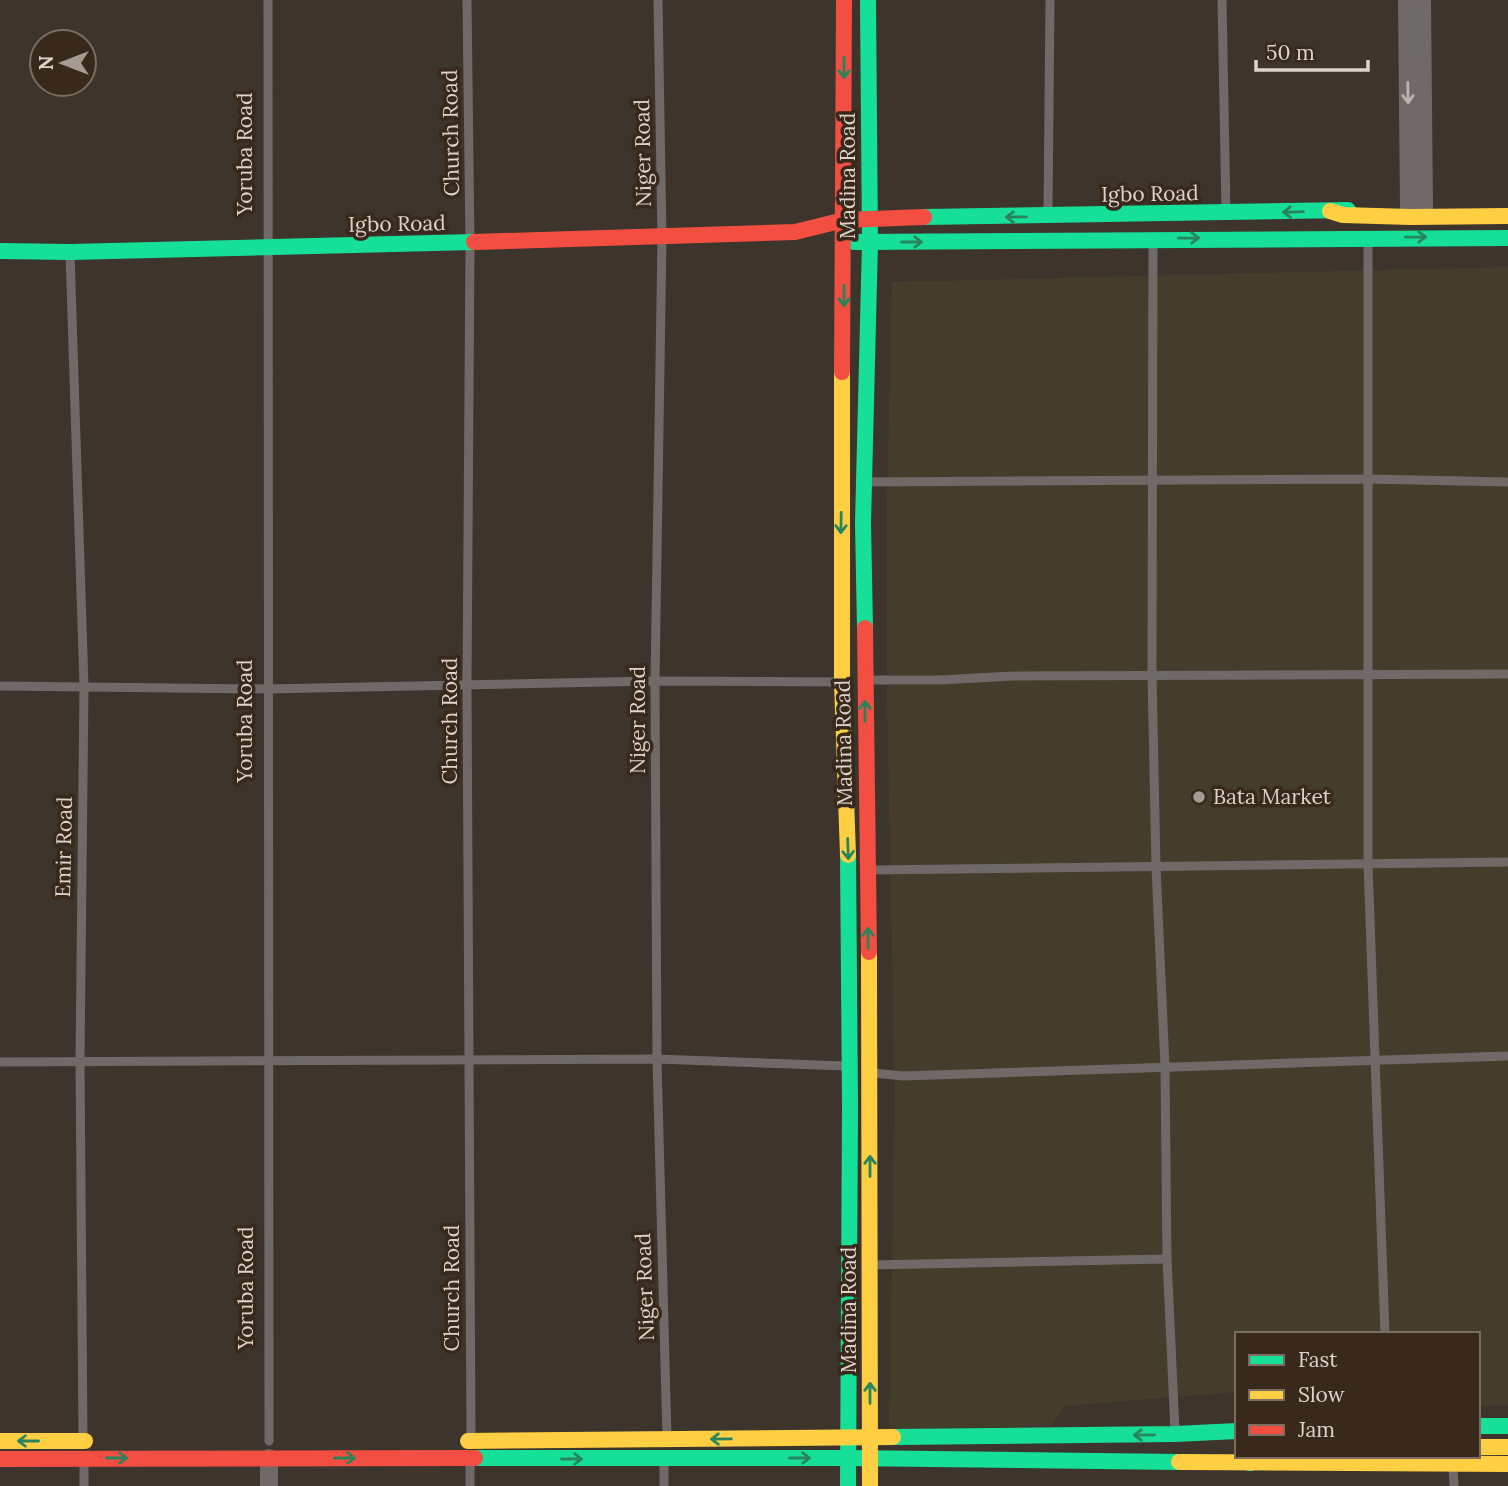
<svg xmlns="http://www.w3.org/2000/svg" width="1508" height="1486" viewBox="0 0 1508 1486" font-family="Lora,serif">
  <rect width="100%" height="100%" fill="#3d342c"/>
  <polygon fill="#443d2c" points="1508,267 1508,1405 1478,1406 1478,1334 1237,1334 1237,1392 1065,1406 1050,1426 889,1429 895,1096 887,703 887,501 892,282"/>
  <g fill="none" stroke-linecap="round" stroke-linejoin="round">
    <g stroke="#6f6a68" stroke-width="9">
      <polyline points="268,0 269,1441"/>
      <polyline points="467,0 470,244 467,685 471,1440"/>
      <polyline points="658,0 662,238 655,681 657,1059 667,1438"/>
      <polyline points="1222,0 1226,212"/>
      <polyline points="1048,212 1050,0"/>
      <polyline points="1368,240 1368,864 1385,1334"/>
      <polyline points="1153,241 1152,675 1156,867 1165,1067 1167,1259 1175,1431"/>
      <polyline points="70,253 84,686 80,1061 83,1440"/>
      <polyline points="866,482 1368,479 1508,482"/>
      <polyline points="866,680 940,680 1013,676 1508,674"/>
      <polyline points="0,686 267,689 655,681 840,682"/>
      <polyline points="869,870 1508,862"/>
      <polyline points="0,1062 657,1059 846,1066"/>
      <polyline points="873,1073 903,1076 1508,1056"/>
      <polyline points="871,1265 1167,1259"/>
      <polyline points="664,1460 664,1486"/>
      <polyline points="1453,1467 1454,1486"/>
      <polyline points="84,1486 84,1460"/>
      <polyline points="470,1486 470,1460"/>
    </g>
    <g stroke="#6f6a68" stroke-width="18">
      <polyline points="1407,0 1409,209"/>
      <polyline points="1422,0 1424,209"/>
      <polyline points="269,1486 269,1458"/>
    </g>
    <g stroke="#16e098" stroke-width="16">
      <polyline points="924,217 1348,210"/>
      <polyline points="854,242 1508,238"/>
      <polyline points="0,251 70,252 474,242"/>
      <polyline points="865,628 863,523 870,242 868,0"/>
      <polyline points="1478,1426 1508,1426"/>
      <polyline points="893,1437 1175,1434 1237,1431"/>
      <polyline points="475,1458 848,1458 1179,1462"/>
      <polyline points="1250,1463 1267,1456"/>
      <polyline points="848,1486 850,1106 848,855"/>
    </g>
    <g stroke="#ffcf43" stroke-width="16">
      <polyline points="1330,211 1343,215 1411,217 1508,216"/>
      <polyline points="842,372 842,682 848,855"/>
      <polyline points="869,952 870,1486"/>
      <polyline points="0,1441 85,1441"/>
      <polyline points="468,1441 893,1437"/>
      <polyline points="1478,1447 1508,1447"/>
      <polyline points="1179,1462 1508,1464"/>
    </g>
    <g stroke="#f24e42" stroke-width="16">
      <polyline points="474,242 795,232 844,220 924,217"/>
      <polyline points="842,372 844,0"/>
      <polyline points="865,628 869,952"/>
      <polyline points="0,1459 475,1458"/>
    </g>
  </g>
  <defs><path id="oneway-shaft" d="M-6 0H5M1.5-3L5.5 0L1.5 3" fill="none" stroke-width="1.6" stroke-linecap="round" stroke-linejoin="round" transform="scale(1.75)"/></defs>
  <g stroke="#28845a">
    <use href="#oneway-shaft" transform="translate(844 68) rotate(90)"/>
    <use href="#oneway-shaft" transform="translate(1293 212) rotate(178)"/>
    <use href="#oneway-shaft" transform="translate(1016 217) rotate(179)"/>
    <use href="#oneway-shaft" transform="translate(1416 237) rotate(-1)"/>
    <use href="#oneway-shaft" transform="translate(1189 238) rotate(-1)"/>
    <use href="#oneway-shaft" transform="translate(912 242)"/>
    <use href="#oneway-shaft" transform="translate(844 296) rotate(90)"/>
    <use href="#oneway-shaft" transform="translate(841 523) rotate(91)"/>
    <use href="#oneway-shaft" transform="translate(865 711) rotate(-90)"/>
    <use href="#oneway-shaft" transform="translate(848 849) rotate(88)"/>
    <use href="#oneway-shaft" transform="translate(868 938) rotate(-91)"/>
    <use href="#oneway-shaft" transform="translate(870 1166) rotate(-90)"/>
    <use href="#oneway-shaft" transform="translate(870 1393) rotate(-90)"/>
    <use href="#oneway-shaft" transform="translate(1144 1435) rotate(179)"/>
    <use href="#oneway-shaft" transform="translate(721 1439) rotate(179)"/>
    <use href="#oneway-shaft" transform="translate(28 1441) rotate(180)"/>
    <use href="#oneway-shaft" transform="translate(117 1458)"/>
    <use href="#oneway-shaft" transform="translate(345 1458)"/>
    <use href="#oneway-shaft" transform="translate(800 1458)"/>
    <use href="#oneway-shaft" transform="translate(572 1459)"/>
  </g>
  <use stroke="#bdb4ad" href="#oneway-shaft" transform="translate(1408 93) rotate(89)"/>
  <circle fill="#a69b93" stroke="#39291b" stroke-width="2.5" cx="1199" cy="797" r="7"/>
  <g text-anchor="middle" stroke-width="7" stroke-linejoin="round" paint-order="stroke">
    <g font-size="21" fill="#ded3cb" stroke="#39291b">
      <text transform="translate(451 133) rotate(-91)" y="7">Church Road</text>
      <text transform="translate(643 153) rotate(-91)" y="7">Niger Road</text>
      <text transform="translate(245 154) rotate(-90)" y="7">Yoruba Road</text>
      <text transform="translate(848 176) rotate(-90)" y="7">Madina Road</text>
      <text transform="translate(1150 194) rotate(-1)" y="7">Igbo Road</text>
      <text transform="translate(397 224) rotate(-1)" y="7">Igbo Road</text>
      <text transform="translate(638 720) rotate(-90)" y="7">Niger Road</text>
      <text transform="translate(245 721) rotate(-90)" y="7">Yoruba Road</text>
      <text transform="translate(450 721) rotate(-90)" y="7">Church Road</text>
      <text transform="translate(844 743) rotate(-91)" y="7">Madina Road</text>
      <text transform="translate(64 847) rotate(-89)" y="7">Emir Road</text>
      <text transform="translate(645 1287) rotate(-92)" y="7">Niger Road</text>
      <text transform="translate(246 1288) rotate(-90)" y="7">Yoruba Road</text>
      <text transform="translate(452 1288) rotate(-90)" y="7">Church Road</text>
      <text transform="translate(849 1310) rotate(-90)" y="7">Madina Road</text>
    </g>
    <g font-size="21" fill="#ded3cb" stroke="#39291b" text-anchor="start">
      <text x="1213" y="804">Bata Market</text>
    </g>
  </g>
  <rect x="1235" y="1332" width="245" height="126" fill="#39291b" stroke="#7b6d61" stroke-width="2"/>
  <rect x="1249" y="1355" width="35" height="10" fill="#16e098" stroke="#7b6d61" stroke-width="2"/>
  <text x="1298" y="1367" font-size="21" fill="#ded3cb">Fast</text>
  <rect x="1249" y="1390" width="35" height="10" fill="#ffcf43" stroke="#7b6d61" stroke-width="2"/>
  <text x="1298" y="1402" font-size="21" fill="#ded3cb">Slow</text>
  <rect x="1249" y="1425" width="35" height="10" fill="#f24e42" stroke="#7b6d61" stroke-width="2"/>
  <text x="1298" y="1437" font-size="21" fill="#ded3cb">Jam</text>
  <g transform="translate(63 63) rotate(270)"><circle r="33" fill="#39291b" stroke="#7b6d61" stroke-width="2"/>
  <path d="M0-5L12 26L0 18L-12 26Z" fill="#a69b93"/>
  <text y="-10" font-size="19" font-weight="bold" text-anchor="middle" fill="#ded3cb">N</text>
  </g>
  <path d="M1256 60v10h112v-10" fill="none" stroke="#ded3cb" stroke-width="3.5"/>
  <text x="1266" y="60" font-size="21" fill="#ded3cb" stroke="#39291b" stroke-width="5" paint-order="stroke">50 m</text>
</svg>
